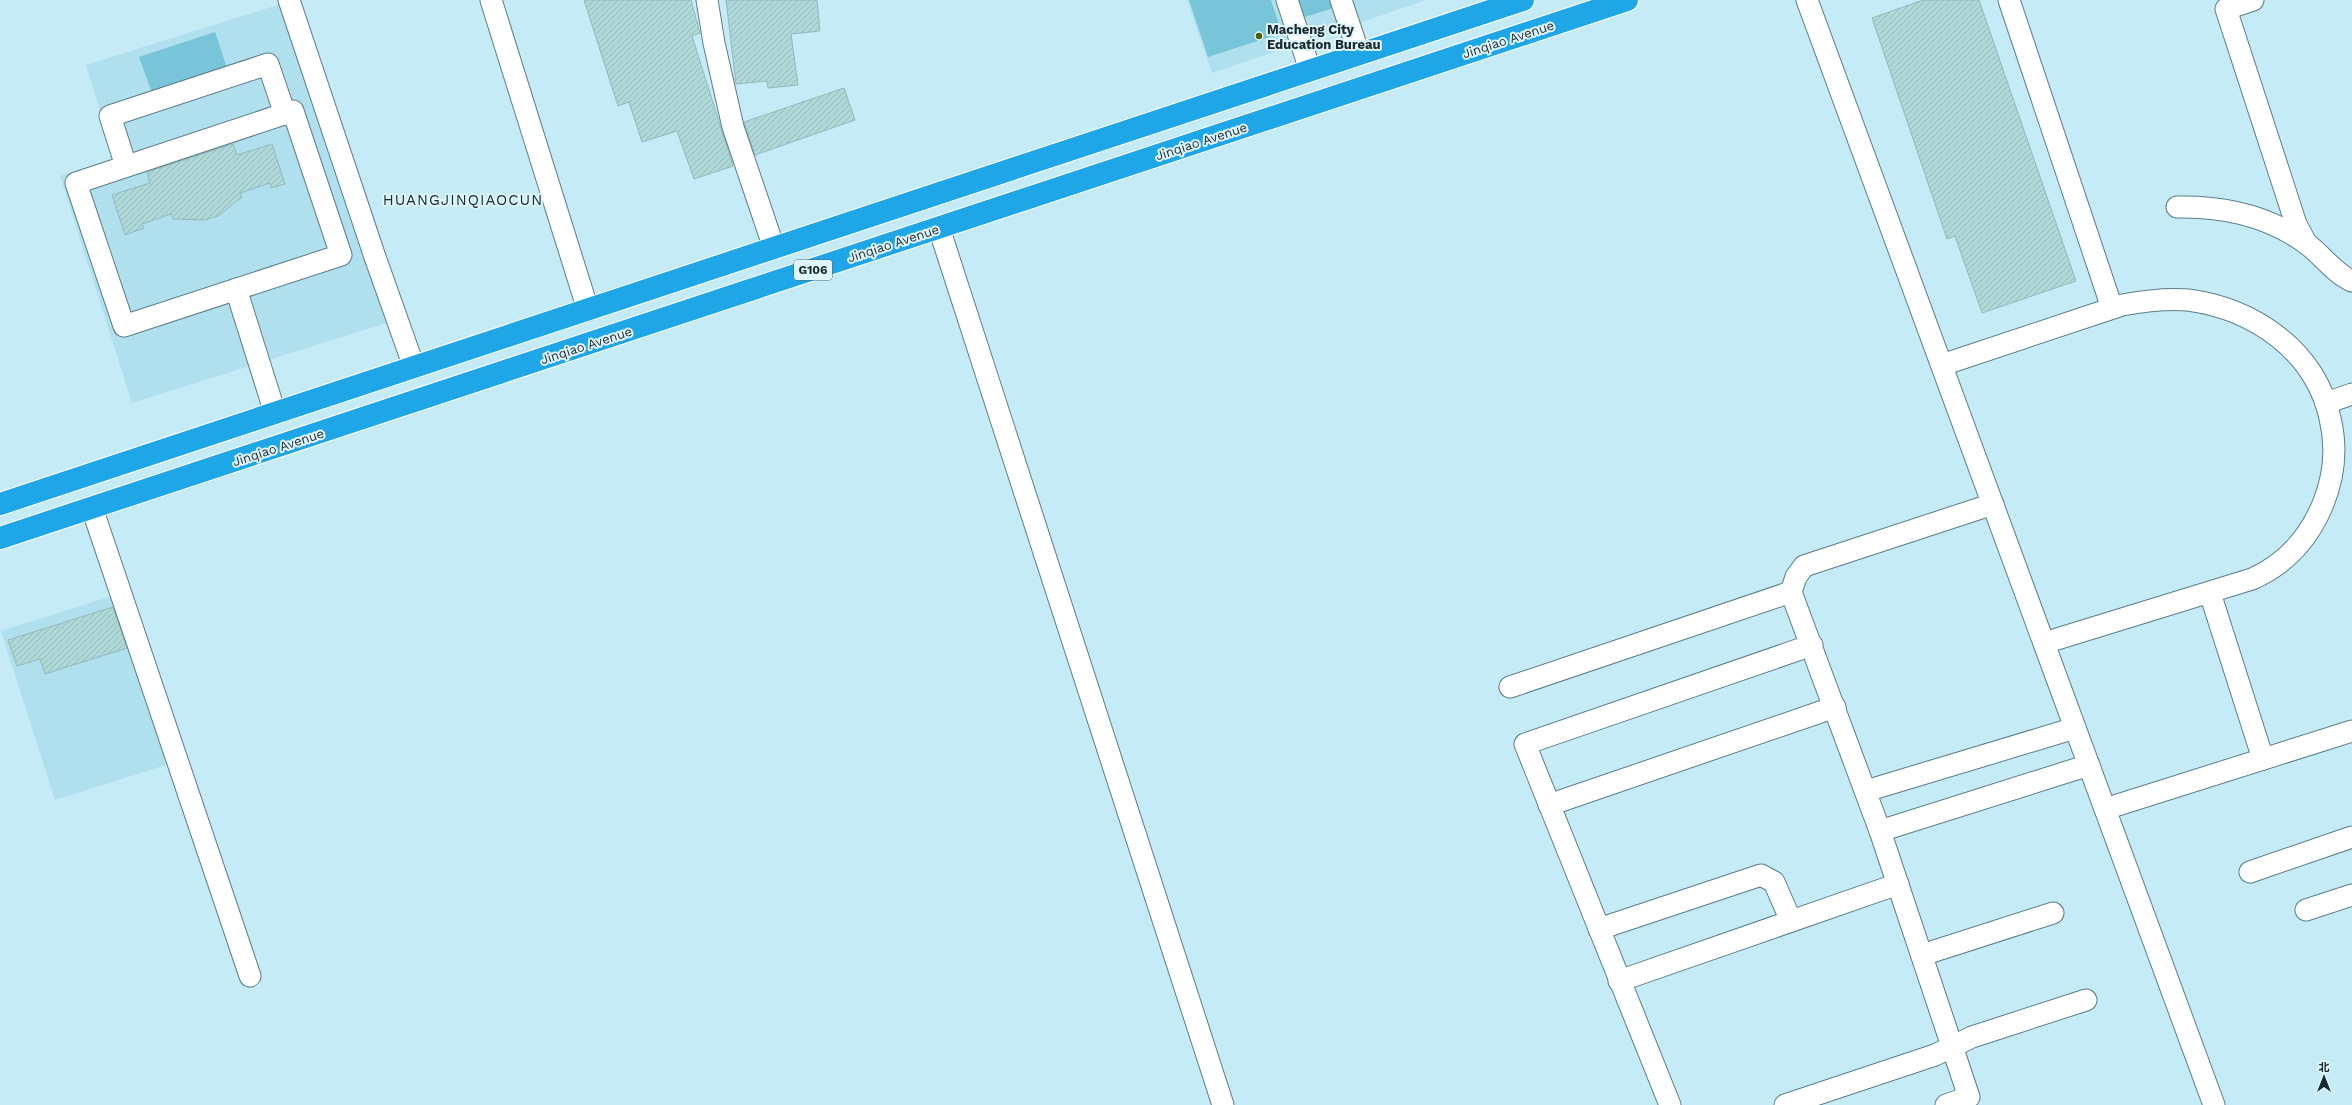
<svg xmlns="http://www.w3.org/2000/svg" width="2352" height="1105" viewBox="0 0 2352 1105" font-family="'Work Sans','Noto Sans SC',sans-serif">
  <defs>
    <pattern id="building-hatch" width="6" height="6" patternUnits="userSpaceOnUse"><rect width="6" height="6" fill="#afd9d9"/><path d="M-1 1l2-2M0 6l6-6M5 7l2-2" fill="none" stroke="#96babb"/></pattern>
  </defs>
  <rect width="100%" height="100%" fill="#c4ebf6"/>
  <g fill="#b0dfed">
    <polygon points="1187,0 1426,0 1212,73"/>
    <polygon points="284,3 386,323 132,403 60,176 115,159 86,65"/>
    <polygon points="131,590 185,759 55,800 1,631"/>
  </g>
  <g fill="#78c5da">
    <polygon points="1189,0 1271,0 1282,33 1208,57"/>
    <polygon points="1296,0 1330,0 1333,8 1302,18"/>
    <polygon points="215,32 228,71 153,96 139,57"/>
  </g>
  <g fill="url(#building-hatch)" stroke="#92babb">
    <polygon points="584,0 691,0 700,33 692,36 733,166 694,179 677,131 642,142 629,102 618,106"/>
    <polygon points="726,0 817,0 820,31 791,34 798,85 768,88 767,81 736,84"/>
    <polygon points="1923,0 1979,0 2076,281 1982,313 1955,236 1947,239 1872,18"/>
    <polygon points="844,88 855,120 755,155 744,122"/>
    <polygon points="233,144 237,155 272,144 285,184 271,188 270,183 240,193 242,197 218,216 205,220 173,219 171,214 142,224 144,228 125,235 112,195 150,183 147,172"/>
    <polygon points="113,607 127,648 45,674 40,659 17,666 8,640"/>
  </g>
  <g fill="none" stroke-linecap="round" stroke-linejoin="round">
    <defs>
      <g id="minor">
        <polyline points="289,0 375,257 414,367"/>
        <polyline points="491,0 588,310"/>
        <polyline points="707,0 714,43 733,127 774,248"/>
        <polyline points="1287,0 1310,70"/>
        <polyline points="1341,0 1359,54"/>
        <polyline points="1807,0 2214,1105"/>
        <polyline points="2009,0 2112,308"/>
        <polyline points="2253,0 2226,9 2296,224 2306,243"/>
        <polygon points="293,111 341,255 124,326 76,183"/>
        <polyline points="126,166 110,116 268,64 285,114"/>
        <path d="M 2177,207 C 2223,206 2269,216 2307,244 C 2322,255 2335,274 2352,281"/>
        <polyline points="939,228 1223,1105"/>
        <polyline points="236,289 275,413"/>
        <path d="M 1942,365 L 2122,305 C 2144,301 2166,298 2188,300 C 2255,309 2315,351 2330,418 C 2337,447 2334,477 2323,504 C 2309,538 2286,564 2252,579 L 2044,643"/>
        <polyline points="2326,403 2352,394"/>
        <polyline points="92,508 250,976"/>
        <polyline points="2210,593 2263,759"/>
        <polyline points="1510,687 1791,592"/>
        <polyline points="1866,791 2075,728"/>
        <polyline points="1549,805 1835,707"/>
        <polyline points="2105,809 2352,731"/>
        <polyline points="1880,831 2089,765"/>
        <polyline points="2250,872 2352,837"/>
        <polyline points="2306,910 2352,895"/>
        <polyline points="1599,929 1761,875 1774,882 1791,921"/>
        <polyline points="1922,955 2053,913"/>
        <polyline points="1619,981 1898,884"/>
        <polyline points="1670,1105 1525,744 1812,645"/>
        <polyline points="1785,1105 1935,1055 1972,1037 2086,1000"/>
        <polyline points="1946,1105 1969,1097 1880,831 1791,592 1796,577 1804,566 1993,504"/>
      </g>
      <g id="highway">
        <polyline points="0,504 1523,0"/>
        <polyline points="0,538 1627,0"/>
      </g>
    </defs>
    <use href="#minor" stroke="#5a7e88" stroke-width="23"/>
    <use href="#highway" stroke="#fff" stroke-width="24"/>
    <use href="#minor" stroke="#fff" stroke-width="21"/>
    <use href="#highway" stroke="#1fa6e7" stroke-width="22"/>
  </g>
  <circle fill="#525f00" stroke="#def5fc" stroke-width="1.5" cx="1259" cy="36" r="4"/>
  <g text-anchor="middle" stroke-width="4" stroke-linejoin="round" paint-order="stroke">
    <rect fill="#def5fc" stroke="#55666c" stroke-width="1" x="794" y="260" width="38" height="20" rx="3"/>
    <g font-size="12" font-weight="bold" fill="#1a292e">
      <text x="813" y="274">G106</text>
    </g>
    <g font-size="13" font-weight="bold" fill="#1a292e" stroke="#def5fc" text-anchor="start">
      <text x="1267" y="34">Macheng City<tspan x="1267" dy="15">Education Bureau</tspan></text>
    </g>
    <g font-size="13" fill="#1a292e" stroke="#def5fc">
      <text transform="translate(1508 39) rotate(-18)" y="5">Jinqiao Avenue</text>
      <text transform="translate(1201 141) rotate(-18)" y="5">Jinqiao Avenue</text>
      <text transform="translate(893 243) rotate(-18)" y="5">Jinqiao Avenue</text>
      <text transform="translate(586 345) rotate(-18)" y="5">Jinqiao Avenue</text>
      <text transform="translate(278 447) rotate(-18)" y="5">Jinqiao Avenue</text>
    </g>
    <g font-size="15" letter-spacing="1" fill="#1a292e" stroke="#def5fc">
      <text x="463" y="205">HUANGJINQIAOCUN</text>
    </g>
  </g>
  <g transform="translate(2324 1077)" stroke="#def5fc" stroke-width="3" paint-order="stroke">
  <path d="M0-3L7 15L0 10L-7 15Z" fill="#1a292e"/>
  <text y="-6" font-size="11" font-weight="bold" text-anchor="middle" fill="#1a292e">北</text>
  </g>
</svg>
